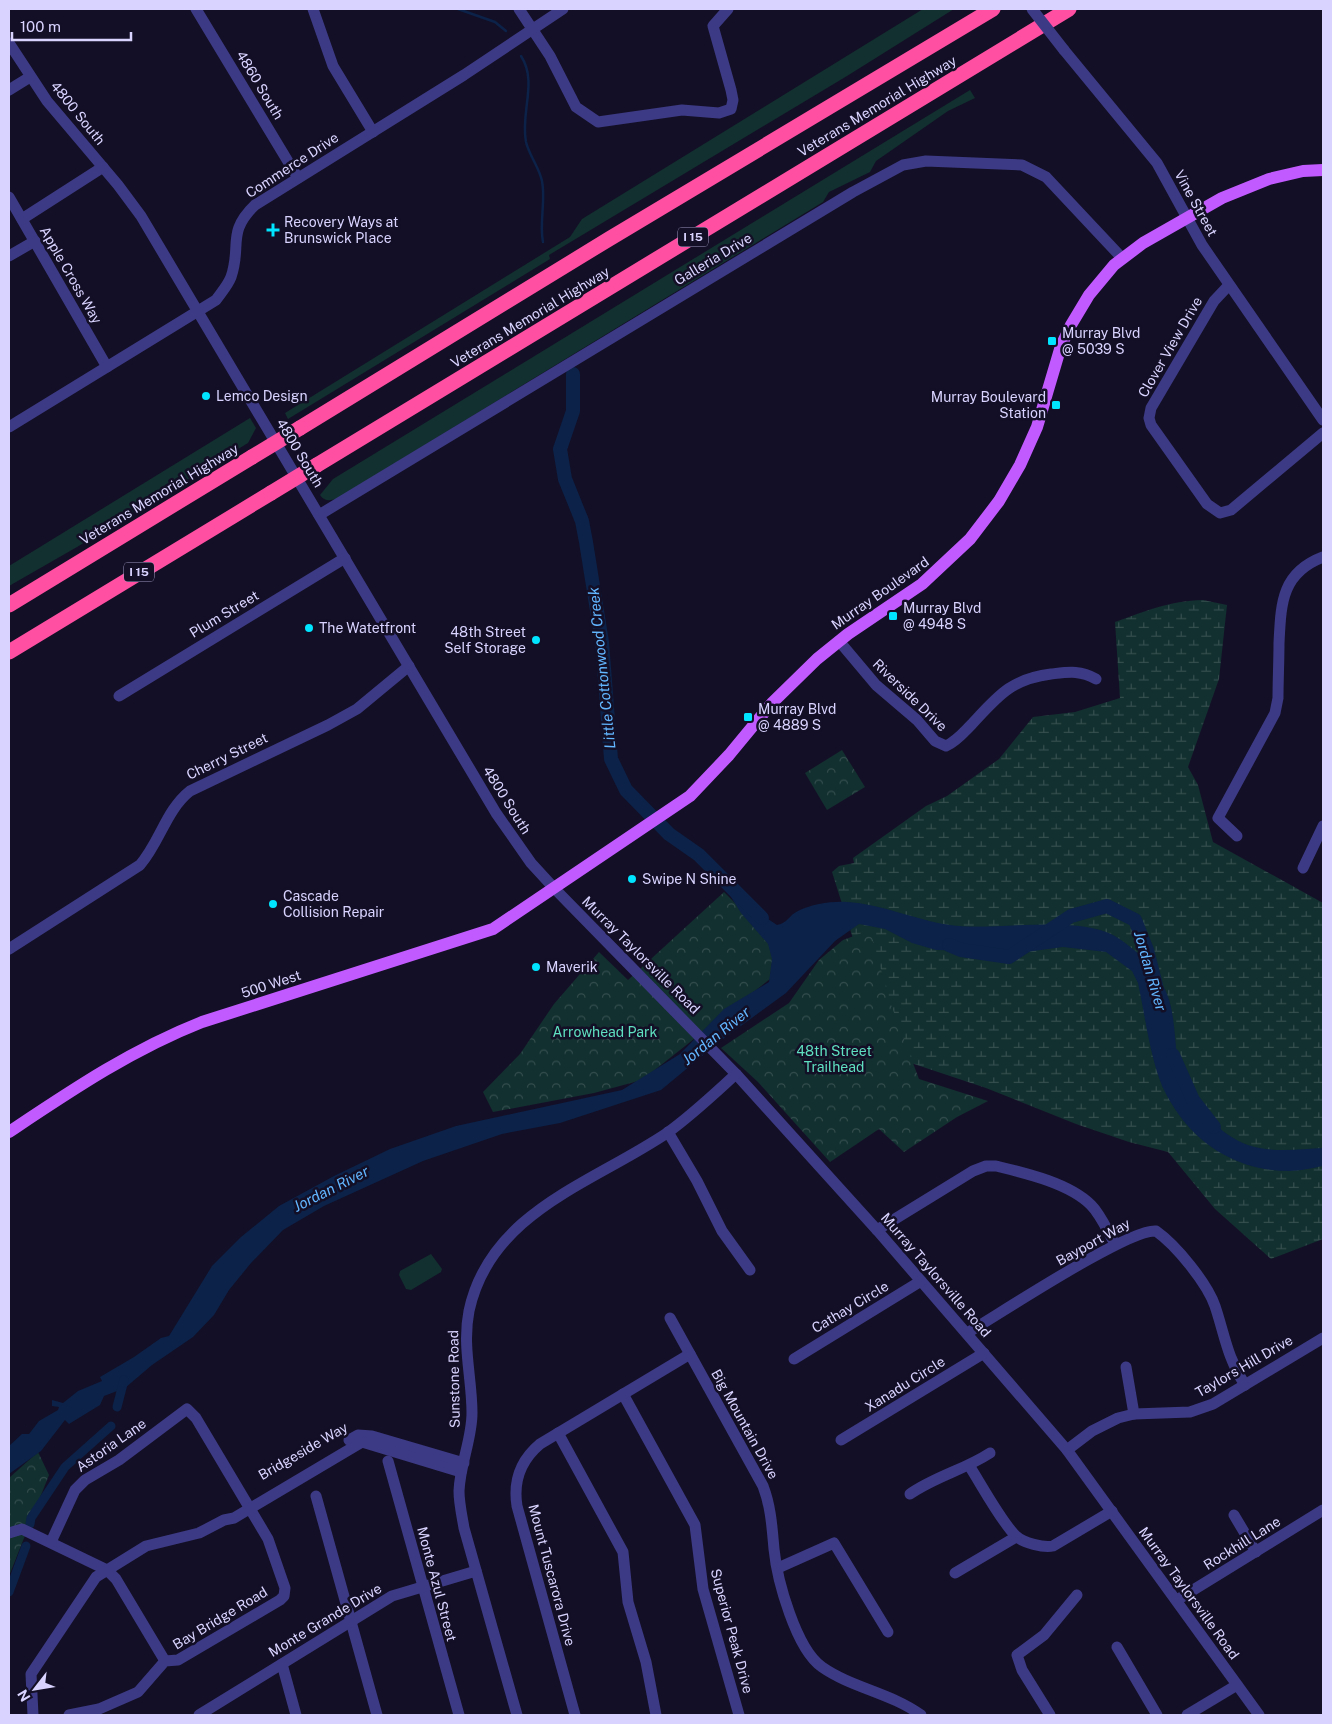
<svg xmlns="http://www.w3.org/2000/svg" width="1332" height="1724" viewBox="0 0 1332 1724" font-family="'Public Sans',sans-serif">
  <defs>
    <pattern id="wetland-marsh" width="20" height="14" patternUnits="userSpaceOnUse" patternTransform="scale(1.25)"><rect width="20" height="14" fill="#12302f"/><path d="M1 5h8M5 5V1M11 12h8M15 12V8" fill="none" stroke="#344d4e"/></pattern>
    <pattern id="park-crowns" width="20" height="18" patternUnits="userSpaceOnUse" patternTransform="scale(1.25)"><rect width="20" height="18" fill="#12302f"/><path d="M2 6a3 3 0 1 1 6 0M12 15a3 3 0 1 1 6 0" fill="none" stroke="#344d4e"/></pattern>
  </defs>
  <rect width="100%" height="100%" fill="#130f26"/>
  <g fill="#12302f">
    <polygon points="923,9 954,9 847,76 549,255 550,259 288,419 285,413 570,237 582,219"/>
    <path d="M 970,90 L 975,98 L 948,111 L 876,161 L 870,172 L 829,192 L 823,202 L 336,499 C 329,501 324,501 320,495 L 333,479 Z"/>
    <polygon points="250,418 256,428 248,443 77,547 9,586 9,566"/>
    <polygon points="431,1254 442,1269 441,1272 411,1290 406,1289 399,1275 400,1271"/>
  </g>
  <path fill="url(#wetland-marsh)" d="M 1203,600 L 1227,605 L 1219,679 L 1188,767 L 1198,785 L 1213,842 L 1323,903 L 1323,1239 L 1271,1259 L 1215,1209 L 1168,1152 L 1129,1142 L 1076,1124 L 986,1088 L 896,1058 L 855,945 L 832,872 L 839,866 L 854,863 L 853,858 L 926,806 L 947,796 L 999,759 L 1033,717 L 1075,712 L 1120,698 L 1115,622 C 1146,611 1169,601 1203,600 Z"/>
  <g fill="url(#park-crowns)">
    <polygon points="842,750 865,787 827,810 805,773"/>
    <polygon points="724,892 764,932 773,953 770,979 642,1080 594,1093 493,1112 483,1092 520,1054 554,1004 599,952 628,980"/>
    <polygon points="870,930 890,1002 919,1079 988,1101 957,1117 904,1152 879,1129 830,1162 758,1082 721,1048 789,1003 819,960 843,940"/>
    <polygon points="38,1452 49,1475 9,1576 9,1478"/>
  </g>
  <path fill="#0c2248" d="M 728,892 L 777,925 C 788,923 789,915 798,911 C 812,904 832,901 847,902 C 882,904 915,920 950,925 C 995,932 1084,912 1121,940 C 1140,953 1159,972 1167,994 C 1177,1019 1173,1050 1182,1076 C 1190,1103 1221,1136 1248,1145 C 1271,1153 1299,1149 1323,1148 L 1323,1166 C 1312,1168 1300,1171 1289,1171 C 1235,1171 1191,1142 1166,1094 C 1151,1066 1145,1015 1138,983 L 1132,971 L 1106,952 L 1063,947 L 1026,952 L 936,950 L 912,943 L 885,929 L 859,924 L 835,941 L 786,993 L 719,1042 L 661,1090 L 560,1123 L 502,1134 L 423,1161 L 324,1206 L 283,1230 L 251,1263 L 229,1290 L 214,1315 L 193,1337 L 152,1365 L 125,1388 L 104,1396 L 100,1405 L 69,1424 L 65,1420 L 41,1451 L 9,1474 L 9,1446 L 22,1434 L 29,1434 L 39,1421 L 58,1410 L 59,1407 L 52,1406 L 52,1400 L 63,1403 L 78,1391 L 102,1381 L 100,1377 L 134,1357 L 161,1338 L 169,1336 L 212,1266 L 241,1237 L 279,1206 L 334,1176 L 390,1149 L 456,1126 L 622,1090 L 680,1054 L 724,1009 L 769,982 L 772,959 L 768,944 L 741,913 Z"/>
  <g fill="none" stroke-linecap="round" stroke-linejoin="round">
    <g stroke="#0c2248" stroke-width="2.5">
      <polyline points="458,9 495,22 506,31"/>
      <path d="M 521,56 C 538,82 520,113 526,142 C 529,155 539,167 542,181 C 546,201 539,223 543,242"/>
    </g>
    <g stroke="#0c2248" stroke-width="9">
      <polyline points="117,1407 124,1380"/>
      <polyline points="30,1524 31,1518 65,1467 111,1426"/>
      <polyline points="9,1592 26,1546"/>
    </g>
    <g stroke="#0c2248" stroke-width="14">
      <polyline points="573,374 573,411 560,449 565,479 582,521 586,542 602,642 611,759 626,790 669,834 699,855 762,918"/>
      <polyline points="949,945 961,950 1009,957 1071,916 1107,906 1135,920 1147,950 1156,985"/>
      <polyline points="1173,1055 1193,1100 1214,1127"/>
    </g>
    <g stroke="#3d3a85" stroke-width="11">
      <polyline points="196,9 298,178"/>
      <polyline points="313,9 333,66 373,132"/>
      <polyline points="519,9 550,56 576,107 598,122 682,110 719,113 731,109 733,100 731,90 713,26 728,9"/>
      <polyline points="9,43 47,101 118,185 141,216 496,813 531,863 553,887 736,1074 877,1230 1067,1450 1259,1715"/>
      <polyline points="1064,50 1157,163 1202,245 1323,420"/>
      <polyline points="9,90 30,77"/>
      <polyline points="9,197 107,367"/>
      <polyline points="22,219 103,167"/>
      <polyline points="9,256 35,241"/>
      <polyline points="1229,285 1214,301 1151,408 1149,418 1151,425 1207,504 1220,513 1231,510 1323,433"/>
      <path d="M 9,427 L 216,300 C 221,293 228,285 231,277 C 242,246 226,233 255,205 L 464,75 L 563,9"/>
      <polyline points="319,515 853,192 903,165 926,161 1022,165 1046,177 1122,258"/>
      <path d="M 839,641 L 876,685 L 917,720 L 935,741 L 946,746 C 957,741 964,732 972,724 C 998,696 1011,679 1051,674 C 1069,672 1080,670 1096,679"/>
      <polyline points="119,696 345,558"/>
      <path d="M 1237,836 L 1218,818 L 1275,713 L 1278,698 C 1278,680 1279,661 1279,643 C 1281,604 1281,573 1323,557"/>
      <polyline points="1303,868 1323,826"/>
      <path d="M 9,949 L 140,865 C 160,842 166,810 190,791 L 328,725 L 357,709 L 409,666"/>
      <polyline points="668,1132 697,1181 722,1231 750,1270"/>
      <path d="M 877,1230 L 973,1171 L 986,1166 L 996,1166 C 1025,1173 1069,1183 1091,1205 C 1101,1215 1108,1232 1115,1244"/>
      <path d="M 670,1318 L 763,1486 C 771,1507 772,1527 774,1549 C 777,1580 796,1649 822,1667 C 852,1688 891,1693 921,1715"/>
      <path d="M 967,1333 C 998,1315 1129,1228 1156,1231 C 1176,1245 1207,1283 1215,1306 C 1225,1336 1227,1357 1245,1385"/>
      <polyline points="794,1359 921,1281"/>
      <polyline points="1126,1367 1134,1414"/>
      <polyline points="623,1394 695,1525 703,1589 739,1715"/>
      <polyline points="558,1433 623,1552 628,1602 646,1662 656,1715"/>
      <polyline points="349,1440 358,1435 372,1436 464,1463"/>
      <polyline points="841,1440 984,1353"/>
      <polyline points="1067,1450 1092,1431 1118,1418 1134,1414 1190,1412 1213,1404 1323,1338"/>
      <polyline points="388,1461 459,1715"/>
      <path d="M 970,1467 C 981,1484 1002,1523 1016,1536 C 1023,1543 1044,1548 1053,1546 L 1112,1511"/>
      <path d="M 910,1494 C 936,1476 964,1470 990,1453"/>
      <polyline points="316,1496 377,1715"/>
      <polyline points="1234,1515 1256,1552"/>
      <polyline points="9,1533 22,1529 107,1570 116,1579 165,1661"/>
      <polyline points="51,1542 75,1490 85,1480 119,1460 187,1409 196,1418 268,1539 285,1588 284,1596 280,1600 178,1660 165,1661 138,1692 99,1709 69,1715"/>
      <polyline points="778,1568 834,1543 888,1632"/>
      <polyline points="955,1573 1016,1537"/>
      <polyline points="1177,1600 1323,1510"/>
      <polyline points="1117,1647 1157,1715"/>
      <polyline points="282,1664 296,1715"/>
      <polyline points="33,1715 31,1674 96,1577 146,1546 199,1533 224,1520 234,1518 362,1442 461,1472"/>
      <polyline points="199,1715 392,1596 476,1571"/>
      <path d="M 517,1715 L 464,1528 C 462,1516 459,1503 459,1491 C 460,1464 472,1439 472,1413 C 472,1378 462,1346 469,1311 C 490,1212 593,1183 667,1133 C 692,1115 714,1094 736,1074"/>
      <path d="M 575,1715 L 517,1506 C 513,1481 521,1460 540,1444 L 690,1354"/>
      <polyline points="1050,1715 1022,1670 1017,1655 1044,1635 1077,1595"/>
      <polyline points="1187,1715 1237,1685"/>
    </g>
    <path stroke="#c25bff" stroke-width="12" d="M 9,1132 C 72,1090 131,1050 202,1022 L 493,929 L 690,796 L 729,755 L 772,703 L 817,659 L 848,634 L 922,584 L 970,539 L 999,501 L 1020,465 L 1037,427 L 1061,346 L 1071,325 L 1089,295 L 1114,265 L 1143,243 L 1222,198 L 1269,179 L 1303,171 L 1323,170"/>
    <g stroke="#ff4fa3" stroke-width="15">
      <polyline points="300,428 609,239 993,9"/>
      <polyline points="317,465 1069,9"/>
      <polyline points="9,605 252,457"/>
      <polyline points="9,652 271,493"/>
    </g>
    <polyline stroke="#3d3a85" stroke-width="11" points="1032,9 1064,50"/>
    <g stroke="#ff4fa3" stroke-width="15">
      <polyline points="252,457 300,428"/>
      <polyline points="271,493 317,465"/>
    </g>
  </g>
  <g fill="#00e5ff" stroke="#130f26" stroke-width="2">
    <path d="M270.5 222.5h5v5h5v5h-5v5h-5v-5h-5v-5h5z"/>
    <rect x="1047" y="336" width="10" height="10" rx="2.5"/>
    <circle cx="206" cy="396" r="5"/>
    <rect x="1051" y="400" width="10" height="10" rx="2.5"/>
    <rect x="888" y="611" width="10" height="10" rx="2.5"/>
    <circle cx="309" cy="628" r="5"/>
    <circle cx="536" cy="640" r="5"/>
    <rect x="743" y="712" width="10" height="10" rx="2.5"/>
    <circle cx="632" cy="879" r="5"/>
    <circle cx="273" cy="904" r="5"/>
    <circle cx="536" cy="967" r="5"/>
  </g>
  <g text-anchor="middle" stroke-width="5" stroke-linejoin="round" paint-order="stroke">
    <g fill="#130f26" stroke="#9e99be" stroke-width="1">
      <rect x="678" y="227.5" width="30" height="19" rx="4"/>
      <rect x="124" y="562.5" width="30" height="19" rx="4"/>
    </g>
    <g font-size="12" font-weight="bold" fill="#d9d4ff">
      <text x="693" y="241">I 15</text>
      <text x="139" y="576">I 15</text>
    </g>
    <g font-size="14" fill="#d9d4ff" stroke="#130f26">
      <text transform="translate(260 85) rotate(59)" y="5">4860 South</text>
      <text transform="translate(877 106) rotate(-31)" y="5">Veterans Memorial Highway</text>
      <text transform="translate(78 113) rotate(51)" y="5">4800 South</text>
      <text transform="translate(292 165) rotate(-33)" y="5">Commerce Drive</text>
      <text transform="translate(1196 203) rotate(61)" y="5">Vine Street</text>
      <text transform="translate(713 259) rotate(-31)" y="5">Galleria Drive</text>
      <text transform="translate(71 275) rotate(60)" y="5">Apple Cross Way</text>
      <text transform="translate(530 317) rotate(-31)" y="5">Veterans Memorial Highway</text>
      <text transform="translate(1170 347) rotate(-60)" y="5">Clover View Drive</text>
      <text transform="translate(300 453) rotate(59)" y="5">4800 South</text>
      <text transform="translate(159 494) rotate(-31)" y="5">Veterans Memorial Highway</text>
      <text transform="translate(880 593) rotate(-35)" y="5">Murray Boulevard</text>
      <text transform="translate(224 614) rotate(-31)" y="5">Plum Street</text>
      <text transform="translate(910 695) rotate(44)" y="5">Riverside Drive</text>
      <text transform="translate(227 756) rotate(-26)" y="5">Cherry Street</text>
      <text transform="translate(507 800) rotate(58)" y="5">4800 South</text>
      <text transform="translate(641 955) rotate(45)" y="5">Murray Taylorsville Road</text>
      <text transform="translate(271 984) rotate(-18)" y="5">500 West</text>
      <text transform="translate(1093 1242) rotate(-29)" y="5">Bayport Way</text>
      <text transform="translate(936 1275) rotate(49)" y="5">Murray Taylorsville Road</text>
      <text transform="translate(850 1307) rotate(-31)" y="5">Cathay Circle</text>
      <text transform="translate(1244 1366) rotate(-30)" y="5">Taylors Hill Drive</text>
      <text transform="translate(454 1379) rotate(-91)" y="5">Sunstone Road</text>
      <text transform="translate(905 1384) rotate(-32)" y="5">Xanadu Circle</text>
      <text transform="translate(745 1424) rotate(61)" y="5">Big Mountain Drive</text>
      <text transform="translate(111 1445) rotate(-35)" y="5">Astoria Lane</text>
      <text transform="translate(303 1451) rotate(-30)" y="5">Bridgeside Way</text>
      <text transform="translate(1242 1543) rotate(-32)" y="5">Rockhill Lane</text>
      <text transform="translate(552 1575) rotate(75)" y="5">Mount Tuscarora Drive</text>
      <text transform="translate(437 1584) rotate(75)" y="5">Monte Azul Street</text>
      <text transform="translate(1189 1593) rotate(54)" y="5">Murray Taylorsville Road</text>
      <text transform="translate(220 1618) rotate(-31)" y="5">Bay Bridge Road</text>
      <text transform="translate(325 1620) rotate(-31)" y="5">Monte Grande Drive</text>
      <text transform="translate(732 1631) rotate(75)" y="5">Superior Peak Drive</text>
    </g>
    <g font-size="14" fill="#d9d4ff" stroke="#130f26" text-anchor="start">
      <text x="284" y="227">Recovery Ways at<tspan x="284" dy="16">Brunswick Place</tspan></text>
      <text x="1062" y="338">Murray Blvd<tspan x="1062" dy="16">@ 5039 S</tspan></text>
      <text x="216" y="401">Lemco Design</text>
      <text x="1046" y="402" text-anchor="end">Murray Boulevard<tspan x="1046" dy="16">Station</tspan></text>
      <text x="903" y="613">Murray Blvd<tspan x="903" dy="16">@ 4948 S</tspan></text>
      <text x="319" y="633">The Watetfront</text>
      <text x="526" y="637" text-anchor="end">48th Street<tspan x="526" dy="16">Self Storage</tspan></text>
      <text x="758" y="714">Murray Blvd<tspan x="758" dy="16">@ 4889 S</tspan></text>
      <text x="642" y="884">Swipe N Shine</text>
      <text x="283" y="901">Cascade<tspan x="283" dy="16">Collision Repair</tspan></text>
      <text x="546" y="972">Maverik</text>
    </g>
    <g font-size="14" fill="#5fe0c0" stroke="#130f26">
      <text x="605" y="1037">Arrowhead Park</text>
      <text x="834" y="1056">48th Street<tspan x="834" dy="16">Trailhead</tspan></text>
    </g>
    <g font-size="15" font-style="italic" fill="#62b6ff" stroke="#130f26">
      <text transform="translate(602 668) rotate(-96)" y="5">Little Cottonwood Creek</text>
      <text transform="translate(1150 971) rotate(74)" y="5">Jordan River</text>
      <text transform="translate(716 1036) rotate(-39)" y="5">Jordan River</text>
      <text transform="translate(331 1189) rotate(-27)" y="5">Jordan River</text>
    </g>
  </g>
  <rect width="1332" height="1724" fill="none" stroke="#d9d4ff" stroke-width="20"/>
  <g transform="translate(35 1689) rotate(239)" stroke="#130f26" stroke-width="4" paint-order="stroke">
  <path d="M0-4L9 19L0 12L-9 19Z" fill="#d9d4ff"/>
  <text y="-8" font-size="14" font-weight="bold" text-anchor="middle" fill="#d9d4ff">N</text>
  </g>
  <path d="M12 32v8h119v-8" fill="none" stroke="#d9d4ff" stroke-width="2.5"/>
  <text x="20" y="32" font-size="15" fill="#d9d4ff" stroke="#130f26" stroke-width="4" paint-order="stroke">100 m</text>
</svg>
